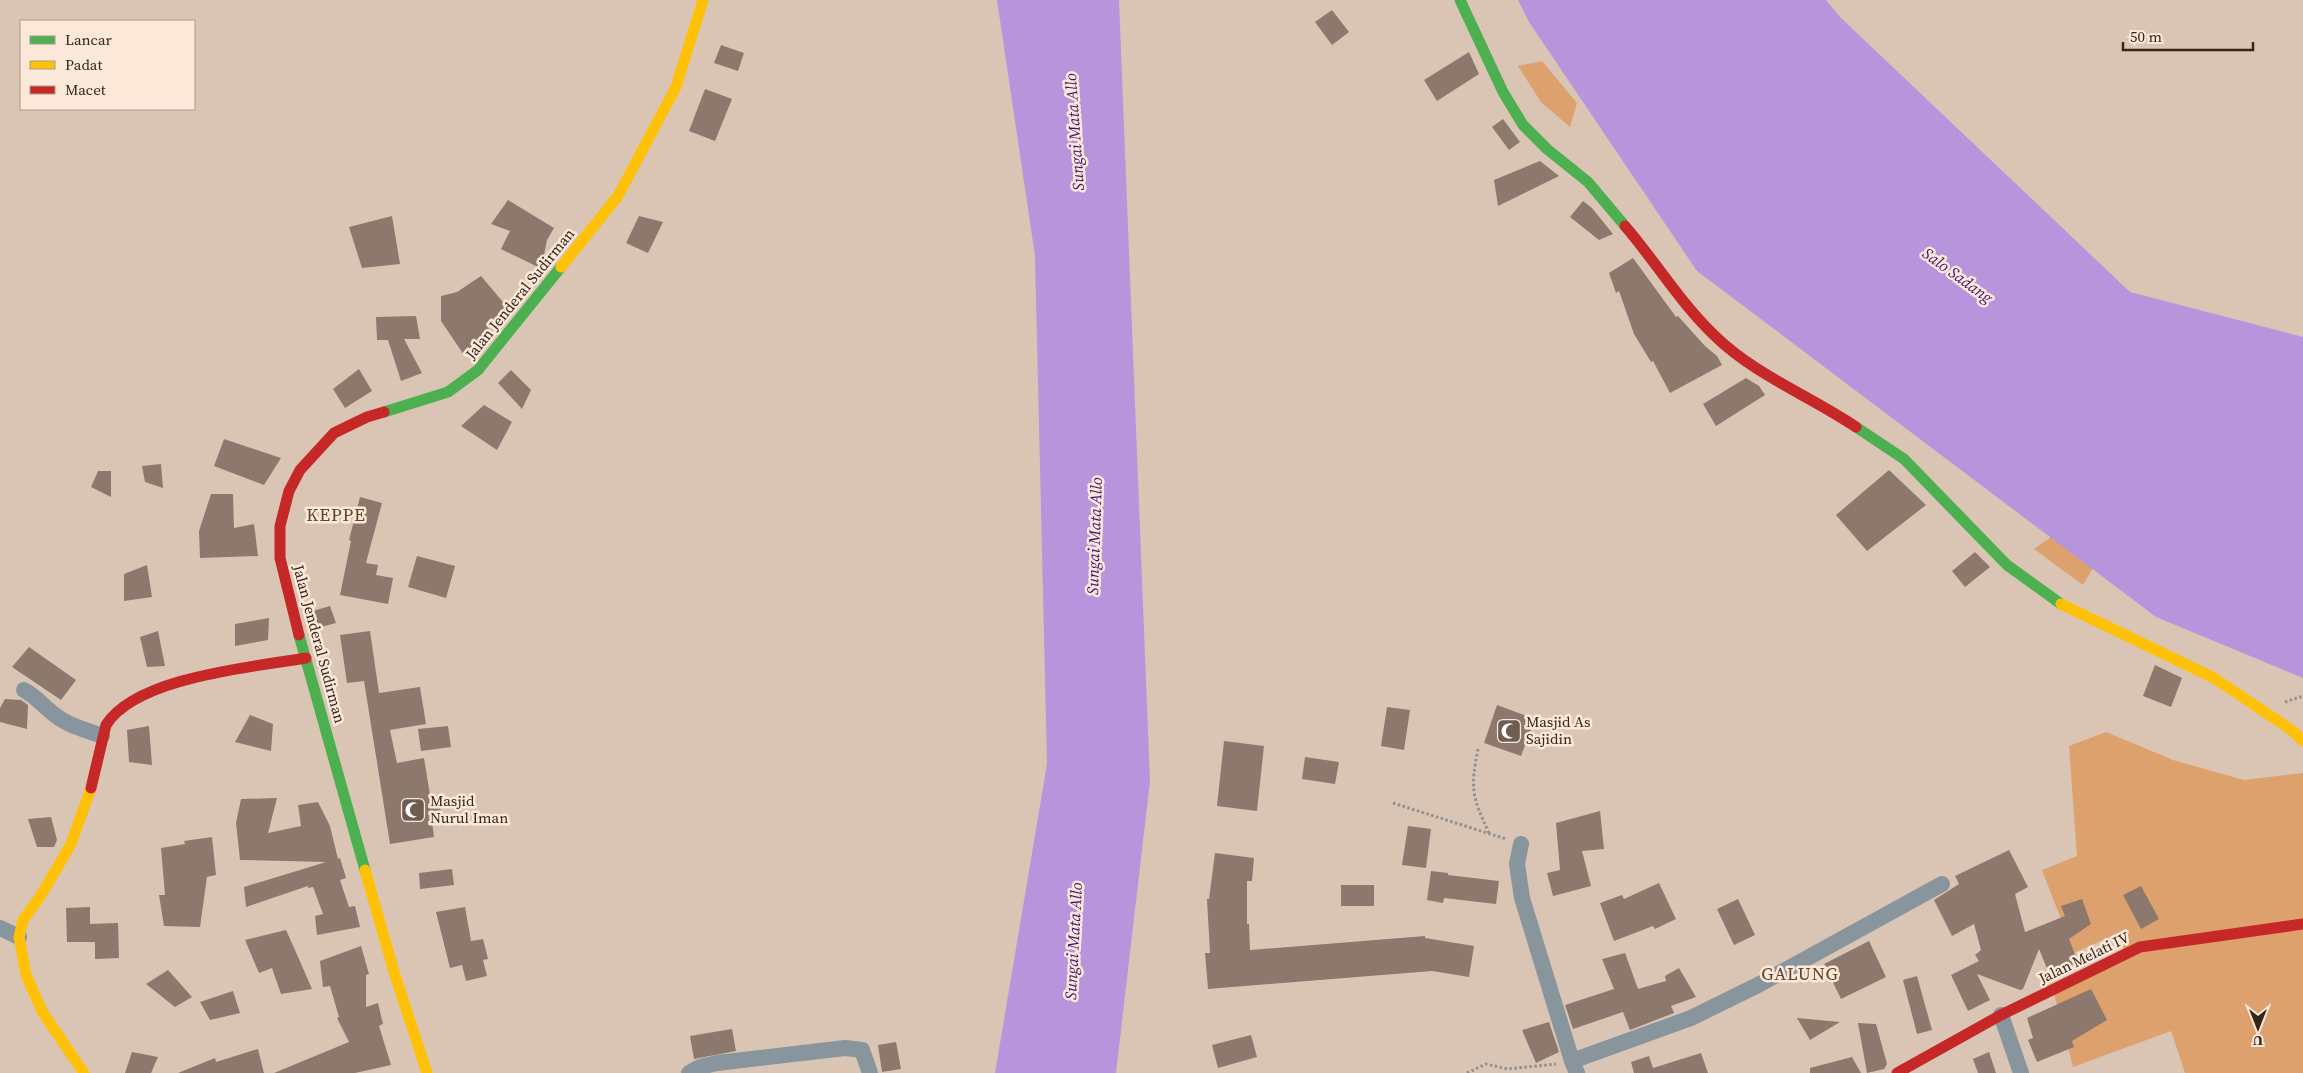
<svg xmlns="http://www.w3.org/2000/svg" width="2303" height="1073" viewBox="0 0 2303 1073" font-family="'Source Serif 4',serif">
  <rect width="100%" height="100%" fill="#dac5b5"/>
  <g fill="#dca16c">
    <polygon points="1542,61 1577,103 1570,127 1541,102 1518,66"/>
    <polygon points="2054,535 2093,568 2083,585 2034,549"/>
    <polygon points="2106,732 2173,760 2244,780 2303,773 2303,1073 2185,1073 2171,1031 2073,1067 2052,986 2128,957 2116,934 2074,953 2042,870 2077,856 2069,746"/>
  </g>
  <g fill="#b695dd">
    <polygon points="997,0 1119,0 1150,781 1116,1073 995,1073 1047,764 1035,256"/>
    <polygon points="1518,0 1826,0 1840,17 2130,292 2303,337 2303,678 2156,617 1697,271 1529,22"/>
  </g>
  <g fill="#8d786d">
    <polygon points="1332,10 1349,32 1332,45 1315,22"/>
    <polygon points="721,45 744,53 738,71 714,63"/>
    <polygon points="1469,52 1479,74 1437,101 1424,80"/>
    <polygon points="705,89 732,99 715,141 689,131"/>
    <polygon points="1503,119 1520,142 1509,150 1492,127"/>
    <polygon points="1540,161 1559,176 1498,206 1494,180"/>
    <polygon points="508,200 554,228 547,240 542,265 540,268 501,249 510,231 491,224"/>
    <polygon points="1583,201 1592,208 1613,234 1599,240 1570,217"/>
    <polygon points="392,216 400,264 362,268 349,227"/>
    <polygon points="639,216 663,222 648,253 626,243"/>
    <polygon points="1633,258 1676,317 1678,316 1705,346 1717,356 1722,365 1670,393 1653,361 1651,362 1634,334 1619,291 1616,293 1609,273"/>
    <polygon points="481,276 508,308 464,355 441,321 441,296 457,292"/>
    <polygon points="416,316 420,339 404,339 422,373 401,381 388,340 377,340 376,317"/>
    <polygon points="359,369 372,391 345,408 333,389"/>
    <polygon points="511,370 531,390 522,409 498,383"/>
    <polygon points="1746,378 1759,386 1765,395 1716,426 1703,404"/>
    <polygon points="484,405 512,422 497,450 461,426"/>
    <polygon points="224,439 281,458 264,485 214,466"/>
    <polygon points="161,464 163,488 145,482 142,466"/>
    <polygon points="1889,470 1926,505 1867,551 1836,515"/>
    <polygon points="98,471 111,471 111,497 91,487"/>
    <polygon points="211,494 233,494 234,528 254,524 258,556 200,558 199,531"/>
    <polygon points="360,497 382,503 366,563 378,565 376,575 393,578 388,604 340,595 351,541 349,540"/>
    <polygon points="1975,552 1990,567 1965,587 1952,571"/>
    <polygon points="417,556 455,566 446,598 408,587"/>
    <polygon points="147,565 152,597 124,601 124,574"/>
    <polygon points="330,606 336,623 314,629 309,612"/>
    <polygon points="269,618 268,640 235,646 235,624"/>
    <polygon points="158,631 165,666 147,667 140,637"/>
    <polygon points="370,631 379,693 420,687 426,724 390,730 397,763 424,758 431,801 439,799 442,819 432,821 434,837 390,844 364,681 347,683 340,635"/>
    <polygon points="29,647 76,680 61,700 12,667"/>
    <polygon points="2155,665 2182,678 2171,707 2143,696"/>
    <polygon points="5,699 21,700 28,705 27,729 0,722 0,708"/>
    <polygon points="1497,705 1535,719 1521,756 1484,743"/>
    <polygon points="1387,707 1410,710 1404,750 1381,746"/>
    <polygon points="250,715 273,724 271,751 235,742"/>
    <polygon points="149,726 152,765 129,762 127,730"/>
    <polygon points="448,726 451,747 421,751 418,729"/>
    <polygon points="1224,741 1264,746 1257,811 1217,806"/>
    <polygon points="1305,757 1339,762 1335,784 1302,779"/>
    <polygon points="277,798 268,833 301,826 298,805 318,802 330,826 338,859 340,858 346,878 340,880 349,907 355,906 360,927 317,935 315,916 323,914 313,887 308,888 308,886 246,907 244,887 326,862 240,860 236,823 241,799"/>
    <polygon points="1600,811 1604,849 1582,851 1591,886 1553,896 1547,873 1560,870 1556,823"/>
    <polygon points="51,817 57,840 54,847 37,847 28,819"/>
    <polygon points="1408,826 1431,829 1426,868 1402,865"/>
    <polygon points="212,837 216,875 207,877 200,927 164,926 159,895 165,895 161,848 185,844 184,841"/>
    <polygon points="2009,850 2028,887 2015,894 2025,932 2065,916 2061,906 2082,899 2091,924 2069,939 2078,962 2050,976 2039,949 2023,989 2020,990 1977,974 1990,1000 1968,1011 1951,975 1979,961 1975,955 1981,950 1974,924 1952,936 1934,900 1959,884 1955,876"/>
    <polygon points="1215,853 1254,858 1252,881 1247,881 1247,924 1249,924 1250,950 1425,936 1425,938 1474,946 1469,977 1432,971 1208,989 1205,953 1210,953 1207,899 1209,899"/>
    <polygon points="452,869 454,885 420,889 419,873"/>
    <polygon points="1431,871 1448,873 1448,875 1499,881 1496,904 1444,898 1443,903 1427,900"/>
    <polygon points="1659,883 1676,919 1655,929 1653,926 1614,941 1600,903 1622,895 1624,899"/>
    <rect x="1341" y="885" width="33" height="21"/>
    <polygon points="2141,886 2159,919 2141,929 2123,895"/>
    <polygon points="1738,899 1755,935 1734,945 1717,909"/>
    <polygon points="90,907 90,924 118,923 119,958 95,959 95,942 67,942 66,908"/>
    <polygon points="465,907 471,941 483,939 488,959 483,960 487,976 466,981 462,965 450,968 436,912"/>
    <polygon points="286,930 299,959 312,989 281,994 272,968 259,973 245,940"/>
    <polygon points="1869,941 1886,977 1841,999 1824,964"/>
    <polygon points="361,946 369,974 366,975 366,1007 378,1003 383,1024 379,1026 391,1065 355,1073 274,1073 349,1042 337,1018 339,1017 330,986 323,987 320,961"/>
    <polygon points="1625,953 1638,989 1666,981 1665,976 1679,968 1696,997 1671,1006 1674,1013 1630,1030 1623,1012 1573,1029 1565,1005 1614,989 1602,959"/>
    <polygon points="168,970 192,997 175,1007 146,984"/>
    <polygon points="1917,976 1932,1030 1917,1034 1903,980"/>
    <polygon points="2091,989 2107,1020 2072,1041 2074,1047 2037,1062 2028,1040 2033,1038 2027,1018"/>
    <polygon points="233,991 240,1013 210,1020 200,1002"/>
    <polygon points="1797,1018 1840,1022 1810,1040"/>
    <polygon points="1549,1022 1559,1052 1536,1063 1522,1030"/>
    <polygon points="1858,1023 1876,1024 1887,1064 1884,1069 1867,1073"/>
    <polygon points="732,1029 736,1051 694,1059 690,1036"/>
    <polygon points="1251,1035 1257,1057 1218,1068 1212,1045"/>
    <polygon points="896,1042 901,1069 882,1072 878,1045"/>
    <polygon points="258,1049 264,1073 178,1073 215,1058 216,1062"/>
    <polygon points="132,1052 158,1057 151,1073 125,1073"/>
    <polygon points="1989,1052 1996,1073 1978,1073 1973,1059"/>
    <polygon points="1701,1053 1708,1073 1634,1073 1631,1062 1649,1056 1653,1068"/>
    <polygon points="1852,1057 1861,1073 1810,1073 1810,1068"/>
  </g>
  <g fill="none" stroke-linecap="round" stroke-linejoin="round">
    <g stroke="#8e9091" stroke-width="3" stroke-dasharray="2.5 2.5" stroke-linecap="butt">
      <polyline points="2285,702 2303,696"/>
      <path d="M 1478,749 C 1470,790 1472,796 1489,833"/>
      <polyline points="1393,803 1506,839"/>
      <polyline points="1467,1073 1486,1064 1508,1069 1556,1064"/>
    </g>
    <g stroke="#89959c" stroke-width="16">
      <path d="M 24,690 C 37,697 44,707 55,715 C 68,726 87,730 102,736"/>
      <polyline points="1521,844 1517,864 1522,898 1572,1061"/>
      <polyline points="0,928 19,937"/>
      <polyline points="2001,1015 2021,1073"/>
      <polyline points="689,1073 700,1067 717,1063 845,1048 862,1050 870,1073"/>
      <polyline points="1577,1073 1572,1061 1691,1018 1758,985 1942,884"/>
    </g>
    <g stroke="#4caf50" stroke-width="11">
      <polyline points="1460,0 1503,92 1523,125 1547,149 1588,182 1625,226"/>
      <polyline points="384,412 448,392 478,370 561,267"/>
      <polyline points="1856,427 1904,459 2007,565 2061,604"/>
      <polyline points="299,635 365,870"/>
    </g>
    <g stroke="#ffc107" stroke-width="11">
      <polyline points="561,267 618,196 676,87 703,0"/>
      <polyline points="2061,604 2214,678 2293,731 2303,741"/>
      <polyline points="365,870 394,972 427,1073"/>
      <polyline points="84,1073 43,1013 26,975 19,937 23,920 40,897 71,844 91,788"/>
    </g>
    <g stroke="#c62828" stroke-width="11">
      <path d="M 1625,226 C 1656,262 1681,304 1715,336 C 1755,375 1810,396 1856,427"/>
      <polyline points="299,635 280,558 280,526 289,491 300,470 334,433 367,417 384,412"/>
      <path d="M 91,788 L 106,725 C 136,677 253,667 306,658"/>
      <polyline points="1897,1073 2001,1015 2140,947 2303,924"/>
    </g>
  </g>
  <defs>
    <symbol id="mosque-square" viewBox="-11 -11 22 22"><rect x="-9" y="-9" width="18" height="18" rx="4" fill="#6e5e51" stroke="#fbe8d9"/><path d="M3.5-4.9A6 6 0 1 0 3.5 4.9A5 5 0 1 1 3.5-4.9Z" fill="#fff"/></symbol>
  </defs>
  <g fill-rule="evenodd">
    <use href="#mosque-square" x="1495" y="717" width="28" height="28"/>
    <use href="#mosque-square" x="399" y="796" width="28" height="28"/>
  </g>
  <g text-anchor="middle" stroke-width="5" stroke-linejoin="round" paint-order="stroke">
    <g font-size="15" fill="#34261b" stroke="#fbe8d9">
      <text transform="translate(520 294) rotate(-51)" y="5">Jalan Jenderal Sudirman</text>
      <text transform="translate(319 644) rotate(75)" y="5">Jalan Jenderal Sudirman</text>
      <text transform="translate(2084 958) rotate(-26)" y="5">Jalan Melati IV</text>
    </g>
    <g font-size="15" fill="#34261b" stroke="#fbe8d9" text-anchor="start">
      <text x="1526" y="727">Masjid As<tspan x="1526" dy="17">Sajidin</tspan></text>
      <text x="430" y="806">Masjid<tspan x="430" dy="17">Nurul Iman</tspan></text>
    </g>
    <g font-size="16" font-style="italic" fill="#401273" stroke="#fbe8d9">
      <text transform="translate(1074 132) rotate(-94)" y="6">Sungai Mata Allo</text>
      <text transform="translate(1958 275) rotate(36)" y="6">Salo Sadang</text>
      <text transform="translate(1094 536) rotate(-88)" y="6">Sungai Mata Allo</text>
      <text transform="translate(1073 941) rotate(-87)" y="6">Sungai Mata Allo</text>
    </g>
    <g font-size="18" letter-spacing="1" fill="#624229" stroke="#fbe8d9">
      <text x="336" y="521">KEPPE</text>
      <text x="1800" y="980">GALUNG</text>
    </g>
  </g>
  <rect x="20" y="20" width="175" height="90" fill="#fbe8d9" stroke="#ab9a8d"/>
  <rect x="30" y="36" width="25" height="8" fill="#4caf50" stroke="#ab9a8d"/>
  <text x="65" y="45" font-size="15" fill="#34261b">Lancar</text>
  <rect x="30" y="61" width="25" height="8" fill="#ffc107" stroke="#ab9a8d"/>
  <text x="65" y="70" font-size="15" fill="#34261b">Padat</text>
  <rect x="30" y="86" width="25" height="8" fill="#c62828" stroke="#ab9a8d"/>
  <text x="65" y="95" font-size="15" fill="#34261b">Macet</text>
  <g transform="translate(2258 1028) rotate(180)" stroke="#fbe8d9" stroke-width="4" paint-order="stroke">
  <path d="M0-4L9 19L0 12L-9 19Z" fill="#34261b"/>
  <text y="-8" font-size="14" font-weight="bold" text-anchor="middle" fill="#34261b">U</text>
  </g>
  <path d="M2123 42v8h130v-8" fill="none" stroke="#34261b" stroke-width="2.5"/>
  <text x="2130" y="42" font-size="15" fill="#34261b" stroke="#fbe8d9" stroke-width="4" paint-order="stroke">50 m</text>
</svg>
